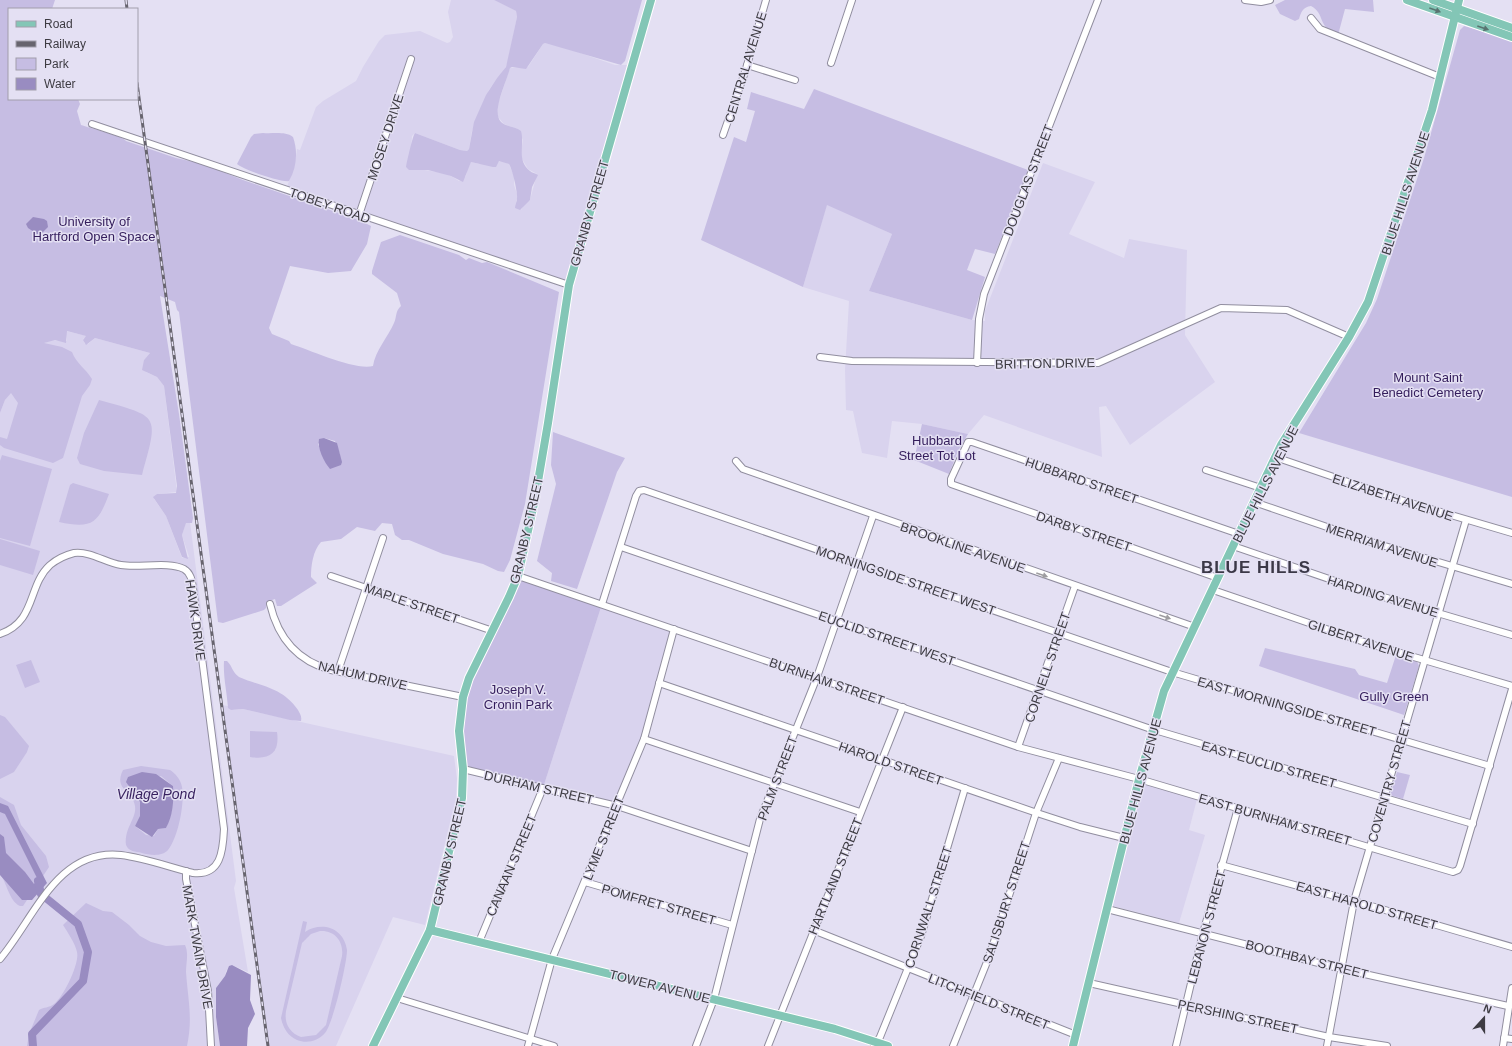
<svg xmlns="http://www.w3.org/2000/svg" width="1512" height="1046" viewBox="0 0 1512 1046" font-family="Helvetica,sans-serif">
  <rect width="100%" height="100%" fill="#e4e0f3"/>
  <g fill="#d9d3ee">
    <polygon points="451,0 494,0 516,11 517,17 508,61 505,69 497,78 489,90 472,131 469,149 467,151 460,150 415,133 412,136 411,152 406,167 443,173 451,176 459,181 466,176 467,170 471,162 479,164 502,161 509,164 514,176 514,185 518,197 516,201 521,210 525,203 530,200 537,174 528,169 522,159 521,152 523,140 518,129 504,124 498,117 498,104 510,68 528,67 543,44 545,43 563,47 615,65 627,65 566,282 287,187 295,163 297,149 300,150 316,107 323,101 356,81 363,67 379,41 385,35 420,31 447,43 450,42 453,37 448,12"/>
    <polygon points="1043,163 1095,182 1069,234 1124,258 1129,239 1187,250 1185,335 1215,382 1130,445 1106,406 1099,407 1102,457 984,415 968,434 922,424 892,421 887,458 862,453 853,411 846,410 845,370 849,301 803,287 827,204 892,234 869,291 972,320 985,321 985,311"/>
    <polygon points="66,331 87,336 83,339 85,344 88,344 95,338 150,353 144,360 146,372 157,377 164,386 177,492 157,494 154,499 166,516 182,558 189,557 182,535 186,522 190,522 236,881 234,888 248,972 232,965 226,971 225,976 216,988 216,1017 220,1046 0,1046 0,413 5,400 22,375 29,355 37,346 51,340 67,341"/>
    <polygon points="602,604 674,629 644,739 617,806 543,788"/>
    <polygon points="221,705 228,706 234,710 243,709 454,756 457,779 456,798 425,925 393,917 336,1046 268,1046"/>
    <polygon points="1146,784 1197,799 1189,830 1205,835 1179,923 1113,906 1141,787 1142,785"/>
  </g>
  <g fill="#c6bde3" fill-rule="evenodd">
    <path d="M 0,0 L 55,0 L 52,9 L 9,9 L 9,99 L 78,99 L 80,104 L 77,111 L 81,125 C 89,128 123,136 126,141 L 176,158 L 203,164 L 243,180 L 359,220 L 371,226 L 367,244 L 351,271 L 328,273 L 290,266 L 269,328 L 272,334 L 289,341 L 291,344 C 310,350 356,371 373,366 C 375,351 388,337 394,323 C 397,317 395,311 401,306 L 397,293 L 372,274 L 372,271 L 381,242 L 400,235 L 459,255 L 466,260 L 469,258 L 482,263 L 487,262 L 559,292 L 525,504 L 510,560 L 504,572 L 498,571 L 483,564 L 443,554 L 409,540 L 402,540 L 395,535 L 392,524 L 382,523 L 375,531 L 357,527 L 341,539 L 321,542 C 313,551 311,565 311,577 L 317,583 L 281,606 L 277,606 L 275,599 L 266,602 L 266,608 L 264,610 L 223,623 L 218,622 L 179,312 L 177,310 L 175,302 L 160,296 L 179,414 L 193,518 L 192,523 L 186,523 L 182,535 L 188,559 L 182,557 L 166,516 L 153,497 L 157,494 L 176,493 L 177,486 L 164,386 L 157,377 L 142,370 L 144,360 L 150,353 L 95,338 L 86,345 L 83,340 L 86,336 L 67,331 L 66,343 L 55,340 L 44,343 L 62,347 L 72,352 C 76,363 86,369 92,379 L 90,385 L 82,396 L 63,458 L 53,463 L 4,448 L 0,445 L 0,437 L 7,439 L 18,403 L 11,393 L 5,400 L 0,413 ZM 324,438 L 335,441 L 340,455 L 321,451 L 318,444 Z"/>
    <path d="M 494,0 L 642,0 L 625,61 L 621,65 L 545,43 L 543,44 L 526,69 L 512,67 L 510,68 C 507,81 491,112 501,122 C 506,127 515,126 521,131 C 525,145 516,160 530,171 C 532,173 535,173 538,175 L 532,187 L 530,200 L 520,210 L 515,208 C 515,205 517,202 517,198 C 518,193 512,168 509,164 L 499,161 L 496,167 L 493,167 L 471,162 L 463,182 L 451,176 L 428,170 L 409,170 L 406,167 C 407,161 413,135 415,133 L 460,150 L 467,151 L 469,149 L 474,122 L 486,95 L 497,78 L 506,67 L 517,17 L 516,11 Z"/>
    <path d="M 1285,0 L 1373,0 L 1374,12 L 1345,9 L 1338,35 C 1316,26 1326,14 1311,6 C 1303,7 1301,12 1299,19 L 1295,21 L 1280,14 L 1275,5 Z"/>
    <polygon points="1464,26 1512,39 1512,497 1299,433 1366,323 1377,299 1424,158 1460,30"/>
    <polygon points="814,89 1028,170 995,254 975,249 967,270 985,277 972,320 869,291 892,234 827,205 803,287 701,240 734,137 746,142 755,111 747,109 751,92 804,109"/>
    <path d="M 263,133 C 273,134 285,131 293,137 C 298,151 297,167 289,181 C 282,183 242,169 237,164 L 251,137 L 254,134 Z"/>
    <path d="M 99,400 C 160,417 159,414 142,475 L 104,471 L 80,464 L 77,458 L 84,433 Z"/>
    <polygon points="922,424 968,434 958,451 949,474 914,460"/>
    <polygon points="553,432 625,458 617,472 577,589 551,581 552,573 537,561 556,484 551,465"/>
    <polygon points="2,455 52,469 30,546 0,538 0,461"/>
    <path d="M 73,483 L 109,494 C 98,524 91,529 59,522 L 70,485 Z"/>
    <polygon points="0,539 40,551 33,575 0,565"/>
    <polygon points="518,576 602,604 543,788 463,769 461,759 463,697"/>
    <polygon points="1265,648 1355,669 1359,675 1387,683 1396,655 1417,661 1419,666 1404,715 1259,666"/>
    <polygon points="31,660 40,682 25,688 16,665"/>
    <path d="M 224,661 L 227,661 C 233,667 232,672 239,677 C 262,687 282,687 298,710 C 300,714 302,716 301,721 L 290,720 L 243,709 L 231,710 L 228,708 C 227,692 223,677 224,661 Z"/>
    <polygon points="0,715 5,717 29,746 27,752 14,772 0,779"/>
    <path d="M 250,731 L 277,732 C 280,753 270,760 250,757 Z"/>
    <path d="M 141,766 L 170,770 C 175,773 181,780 182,787 C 185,803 178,838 168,850 C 162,857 149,855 142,853 C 135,851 129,852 126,845 C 124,828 137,818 135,806 C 133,790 113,790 123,770 ZM 161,776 L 173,786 L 172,811 L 166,828 L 158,829 L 154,836 L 146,835 L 135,826 L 141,816 L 140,802 L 127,786 Z"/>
    <polygon points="1397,772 1410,775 1403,799 1390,795"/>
    <path d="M 0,797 L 14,805 L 21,825 L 46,856 L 49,867 L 23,906 L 20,906 C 9,901 7,883 0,874 Z"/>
    <path d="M 86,903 L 103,911 L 112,912 L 129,925 L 140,936 L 151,942 L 166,946 L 185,945 C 189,953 186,963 186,972 C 188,1000 193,1018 187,1046 L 27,1046 L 29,1034 L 39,1010 C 44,1007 49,1008 54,1004 C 63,998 80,963 77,952 C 75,943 68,933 63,925 Z"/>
    <path d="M 303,921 L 307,922 L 305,932 C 322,921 344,928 347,950 C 347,963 333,1024 325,1033 C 318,1041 307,1044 297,1040 C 288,1036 283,1028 281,1018 ZM 320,931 C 335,930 344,942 342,956 L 326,1025 L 316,1035 L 301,1037 C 290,1033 284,1024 286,1011 L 302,943 L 311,934 Z"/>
  </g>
  <g fill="#998cc1">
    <polygon points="33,217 44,219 47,221 48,227 42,233 37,234 28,228 26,224"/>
    <path d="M 324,438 L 337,443 L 342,462 L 341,465 L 330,469 C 324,462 317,448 319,439 Z"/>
    <path d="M 142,772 L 156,774 L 173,786 C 174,800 173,816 166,828 L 158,829 L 152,837 L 135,826 L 140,816 L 140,802 L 126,782 L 128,777 Z"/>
    <polygon points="0,803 8,806 47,883 32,900 22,900 0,875 0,834 4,837 6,853 25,872 34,884 38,880 5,814 0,812"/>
    <polygon points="232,965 251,975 250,1000 255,1014 248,1028 247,1046 220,1046 216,1017 216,988 225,976 229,966"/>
  </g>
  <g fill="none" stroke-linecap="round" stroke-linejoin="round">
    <polyline stroke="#998cc1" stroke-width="8" points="33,1046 32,1034 83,981 88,952 78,924 41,894 38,881"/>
    <defs>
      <g id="minor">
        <polyline points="1245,0 1261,2 1270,0"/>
        <polyline points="1311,18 1320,29 1440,77"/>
        <polyline points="831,63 852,0"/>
        <polyline points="747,65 795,80"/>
        <polyline points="92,124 569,285"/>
        <polyline points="723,135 745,72 766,0"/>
        <polyline points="359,215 411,59"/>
        <polyline points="820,357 852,361 1098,363 1221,308 1287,310 1349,337"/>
        <polyline points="977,363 979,319 984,294 1098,0"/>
        <polyline points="1275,457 1407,502 1512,533"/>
        <polyline points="736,461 743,469 1195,627"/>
        <polyline points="1206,470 1261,488"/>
        <polyline points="1254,502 1368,541 1512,584"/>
        <polyline points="1233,546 1370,593 1512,635"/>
        <polyline points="621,547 1148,728 1473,824"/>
        <polyline points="331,576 493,631"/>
        <polyline points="518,576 1018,747 1139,779 1453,872 1458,870 1460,866 1512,689"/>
        <polyline points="1218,578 951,484 951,479 968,442 972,442 1239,534"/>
        <polyline points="1213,590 1370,644 1512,686"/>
        <path d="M 270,604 C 278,638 297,661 331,670 L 463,697"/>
        <polyline points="602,604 636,496 639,491 644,490 1172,672 1490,766"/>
        <path d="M 0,634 C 37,621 27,586 50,565 C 56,560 66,555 74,553 C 91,551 106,563 121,565 C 139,568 169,561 184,569 C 191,573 192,581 193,588 L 224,829 C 223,851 221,876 193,873 C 169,867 145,858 121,855 C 57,848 34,919 0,959"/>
        <polyline points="338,671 383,538"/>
        <polyline points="659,683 1040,814 1080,827 1124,838"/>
        <polyline points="644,739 860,812"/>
        <polyline points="1018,747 1075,586"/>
        <polyline points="463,769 617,806 752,851"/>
        <polyline points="1221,865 1361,903 1512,947"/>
        <polyline points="186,871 186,879 208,991 211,1046"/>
        <polyline points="585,882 732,925"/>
        <polyline points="1107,909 1342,969 1508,1006"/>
        <polyline points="813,930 1076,1035"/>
        <polyline points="479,942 543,788"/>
        <polyline points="1089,983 1329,1037 1387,1046"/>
        <polyline points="397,998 554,1046"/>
        <polyline points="1504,1038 1512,1039"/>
        <polyline points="528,1046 552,959 644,739 674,629"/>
        <polyline points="696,1046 714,999 760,819 817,677 873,516"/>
        <polyline points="768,1046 903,707"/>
        <polyline points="874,1046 880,1037 921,936 965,788"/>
        <polyline points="953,1046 989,957 1036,813 1059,758"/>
        <polyline points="1176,1046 1203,933 1238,808"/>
        <polyline points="1327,1046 1354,901 1466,520"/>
        <polyline points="1503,1046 1512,988"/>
      </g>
      <g id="major">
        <polyline points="1407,0 1512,37"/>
        <polyline points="1433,0 1512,28"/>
        <polyline points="430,930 835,1029 888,1046"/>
        <polyline points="373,1046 430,930 462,798 463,769 459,731 463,697 469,678 509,597 518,576 535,499 548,423 569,285 651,0"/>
        <polyline points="1073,1046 1138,783 1164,691 1281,445 1349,337 1368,302 1432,110 1459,0"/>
      </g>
    </defs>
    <use href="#minor" stroke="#918e9f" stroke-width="8"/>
    <use href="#major" stroke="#fff" stroke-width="10"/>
    <use href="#minor" stroke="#fff" stroke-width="6"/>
    <use href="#major" stroke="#83c6b6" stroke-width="8"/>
    <defs>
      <g id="rail">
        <polyline points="126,0 127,9"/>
        <polyline points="137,83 268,1046"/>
      </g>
    </defs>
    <use href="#rail" stroke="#67646e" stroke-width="3"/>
    <use href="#rail" stroke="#e4e0f3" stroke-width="1.5" stroke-dasharray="4.5" stroke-linecap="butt"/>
  </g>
  <defs><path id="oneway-solid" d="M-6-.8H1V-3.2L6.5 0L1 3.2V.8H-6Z"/></defs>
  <g fill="#597370">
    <use href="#oneway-solid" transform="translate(1435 10) rotate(20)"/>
    <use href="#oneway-solid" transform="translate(1483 28) rotate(19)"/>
  </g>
  <g fill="#9e9da0">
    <use href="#oneway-solid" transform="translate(1042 575) rotate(19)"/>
    <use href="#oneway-solid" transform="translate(1165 617) rotate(19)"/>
  </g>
  <g text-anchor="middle" stroke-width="3" stroke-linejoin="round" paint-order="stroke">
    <g font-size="13" fill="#3d3b42" stroke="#e4e0f3">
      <text transform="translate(745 67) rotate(-73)" y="5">CENTRAL AVENUE</text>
      <text transform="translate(385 137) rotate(-72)" y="5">MOSEY DRIVE</text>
      <text transform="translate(1028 180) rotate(-69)" y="5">DOUGLAS STREET</text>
      <text transform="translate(1405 193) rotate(-72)" y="5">BLUE HILLS AVENUE</text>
      <text transform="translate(330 205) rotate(19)" y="5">TOBEY ROAD</text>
      <text transform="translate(589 213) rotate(-74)" y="5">GRANBY STREET</text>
      <text transform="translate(1045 363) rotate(-1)" y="5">BRITTON DRIVE</text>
      <text transform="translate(1082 480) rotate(19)" y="5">HUBBARD STREET</text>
      <text transform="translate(1265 484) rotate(-63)" y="5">BLUE HILLS AVENUE</text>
      <text transform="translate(1393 497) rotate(18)" y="5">ELIZABETH AVENUE</text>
      <text transform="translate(526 530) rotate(-77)" y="5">GRANBY STREET</text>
      <text transform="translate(1084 531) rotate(19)" y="5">DARBY STREET</text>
      <text transform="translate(1382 545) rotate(18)" y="5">MERRIAM AVENUE</text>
      <text transform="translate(963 547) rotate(19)" y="5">BROOKLINE AVENUE</text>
      <text transform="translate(906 580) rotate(19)" y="5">MORNINGSIDE STREET WEST</text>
      <text transform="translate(1383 596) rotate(17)" y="5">HARDING AVENUE</text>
      <text transform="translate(412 603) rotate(19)" y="5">MAPLE STREET</text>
      <text transform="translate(196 620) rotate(82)" y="5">HAWK DRIVE</text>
      <text transform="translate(887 638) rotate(19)" y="5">EUCLID STREET WEST</text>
      <text transform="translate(1361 640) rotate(18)" y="5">GILBERT AVENUE</text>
      <text transform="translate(1047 667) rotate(-71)" y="5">CORNELL STREET</text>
      <text transform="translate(363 675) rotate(13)" y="5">NAHUM DRIVE</text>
      <text transform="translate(827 681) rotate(19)" y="5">BURNHAM STREET</text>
      <text transform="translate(1287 706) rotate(16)" y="5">EAST MORNINGSIDE STREET</text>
      <text transform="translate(891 763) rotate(19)" y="5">HAROLD STREET</text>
      <text transform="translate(1269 764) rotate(16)" y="5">EAST EUCLID STREET</text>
      <text transform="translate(777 778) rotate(-69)" y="5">PALM STREET</text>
      <text transform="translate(1140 781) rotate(-75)" y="5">BLUE HILLS AVENUE</text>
      <text transform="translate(1389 781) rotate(-74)" y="5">COVENTRY STREET</text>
      <text transform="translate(539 787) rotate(13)" y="5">DURHAM STREET</text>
      <text transform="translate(1275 819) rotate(16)" y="5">EAST BURNHAM STREET</text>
      <text transform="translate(603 838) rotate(-68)" y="5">LYME STREET</text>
      <text transform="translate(449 852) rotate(-77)" y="5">GRANBY STREET</text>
      <text transform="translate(511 865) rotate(-67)" y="5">CANAAN STREET</text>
      <text transform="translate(835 876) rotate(-68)" y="5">HARTLAND STREET</text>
      <text transform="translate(1006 902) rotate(-72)" y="5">SALISBURY STREET</text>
      <text transform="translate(659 904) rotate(16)" y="5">POMFRET STREET</text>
      <text transform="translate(1367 905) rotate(16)" y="5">EAST HAROLD STREET</text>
      <text transform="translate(928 907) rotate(-72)" y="5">CORNWALL STREET</text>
      <text transform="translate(1206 927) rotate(-75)" y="5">LEBANON STREET</text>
      <text transform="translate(198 947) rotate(80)" y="5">MARK TWAIN DRIVE</text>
      <text transform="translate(1307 959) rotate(14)" y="5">BOOTHBAY STREET</text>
      <text transform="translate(660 986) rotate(14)" y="5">TOWER AVENUE</text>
      <text transform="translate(989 1001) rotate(22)" y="5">LITCHFIELD STREET</text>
      <text transform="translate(1238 1016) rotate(12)" y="5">PERSHING STREET</text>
    </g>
    <g font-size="13" fill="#341d5c" stroke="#e4e0f3">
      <text x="94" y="226">University of<tspan x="94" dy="15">Hartford Open Space</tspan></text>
      <text x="1428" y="382">Mount Saint<tspan x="1428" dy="15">Benedict Cemetery</tspan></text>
      <text x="937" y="445">Hubbard<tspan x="937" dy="15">Street Tot Lot</tspan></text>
      <text x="518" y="694">Joseph V.<tspan x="518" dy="15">Cronin Park</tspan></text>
      <text x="1394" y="701">Gully Green</text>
    </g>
    <g font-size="14" font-style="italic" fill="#361f5e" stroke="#e4e0f3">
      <text x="156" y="799">Village Pond</text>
    </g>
    <g font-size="17" font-weight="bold" letter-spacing="1" fill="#3b3847" stroke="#e4e0f3">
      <text x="1256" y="573">BLUE HILLS</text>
    </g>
  </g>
  <rect x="8" y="8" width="130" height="92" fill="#e4e0f3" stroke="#a19eac"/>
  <rect x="16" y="21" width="20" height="6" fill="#83c6b6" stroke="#a19eac"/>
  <text x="44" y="28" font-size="12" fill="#3d3b42">Road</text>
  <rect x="16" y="41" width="20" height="6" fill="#67646e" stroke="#a19eac"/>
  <text x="44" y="48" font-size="12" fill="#3d3b42">Railway</text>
  <rect x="16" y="58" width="20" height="12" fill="#c6bde3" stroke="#a19eac"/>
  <text x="44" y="68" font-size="12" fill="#3d3b42">Park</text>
  <rect x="16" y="78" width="20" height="12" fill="#998cc1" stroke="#a19eac"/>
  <text x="44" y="88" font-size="12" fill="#3d3b42">Water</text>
  <g transform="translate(1484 1018) rotate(21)" stroke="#e4e0f3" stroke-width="3" paint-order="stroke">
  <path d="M0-3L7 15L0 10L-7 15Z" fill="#3d3b42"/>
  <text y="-6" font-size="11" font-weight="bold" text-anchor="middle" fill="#3d3b42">N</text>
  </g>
</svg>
